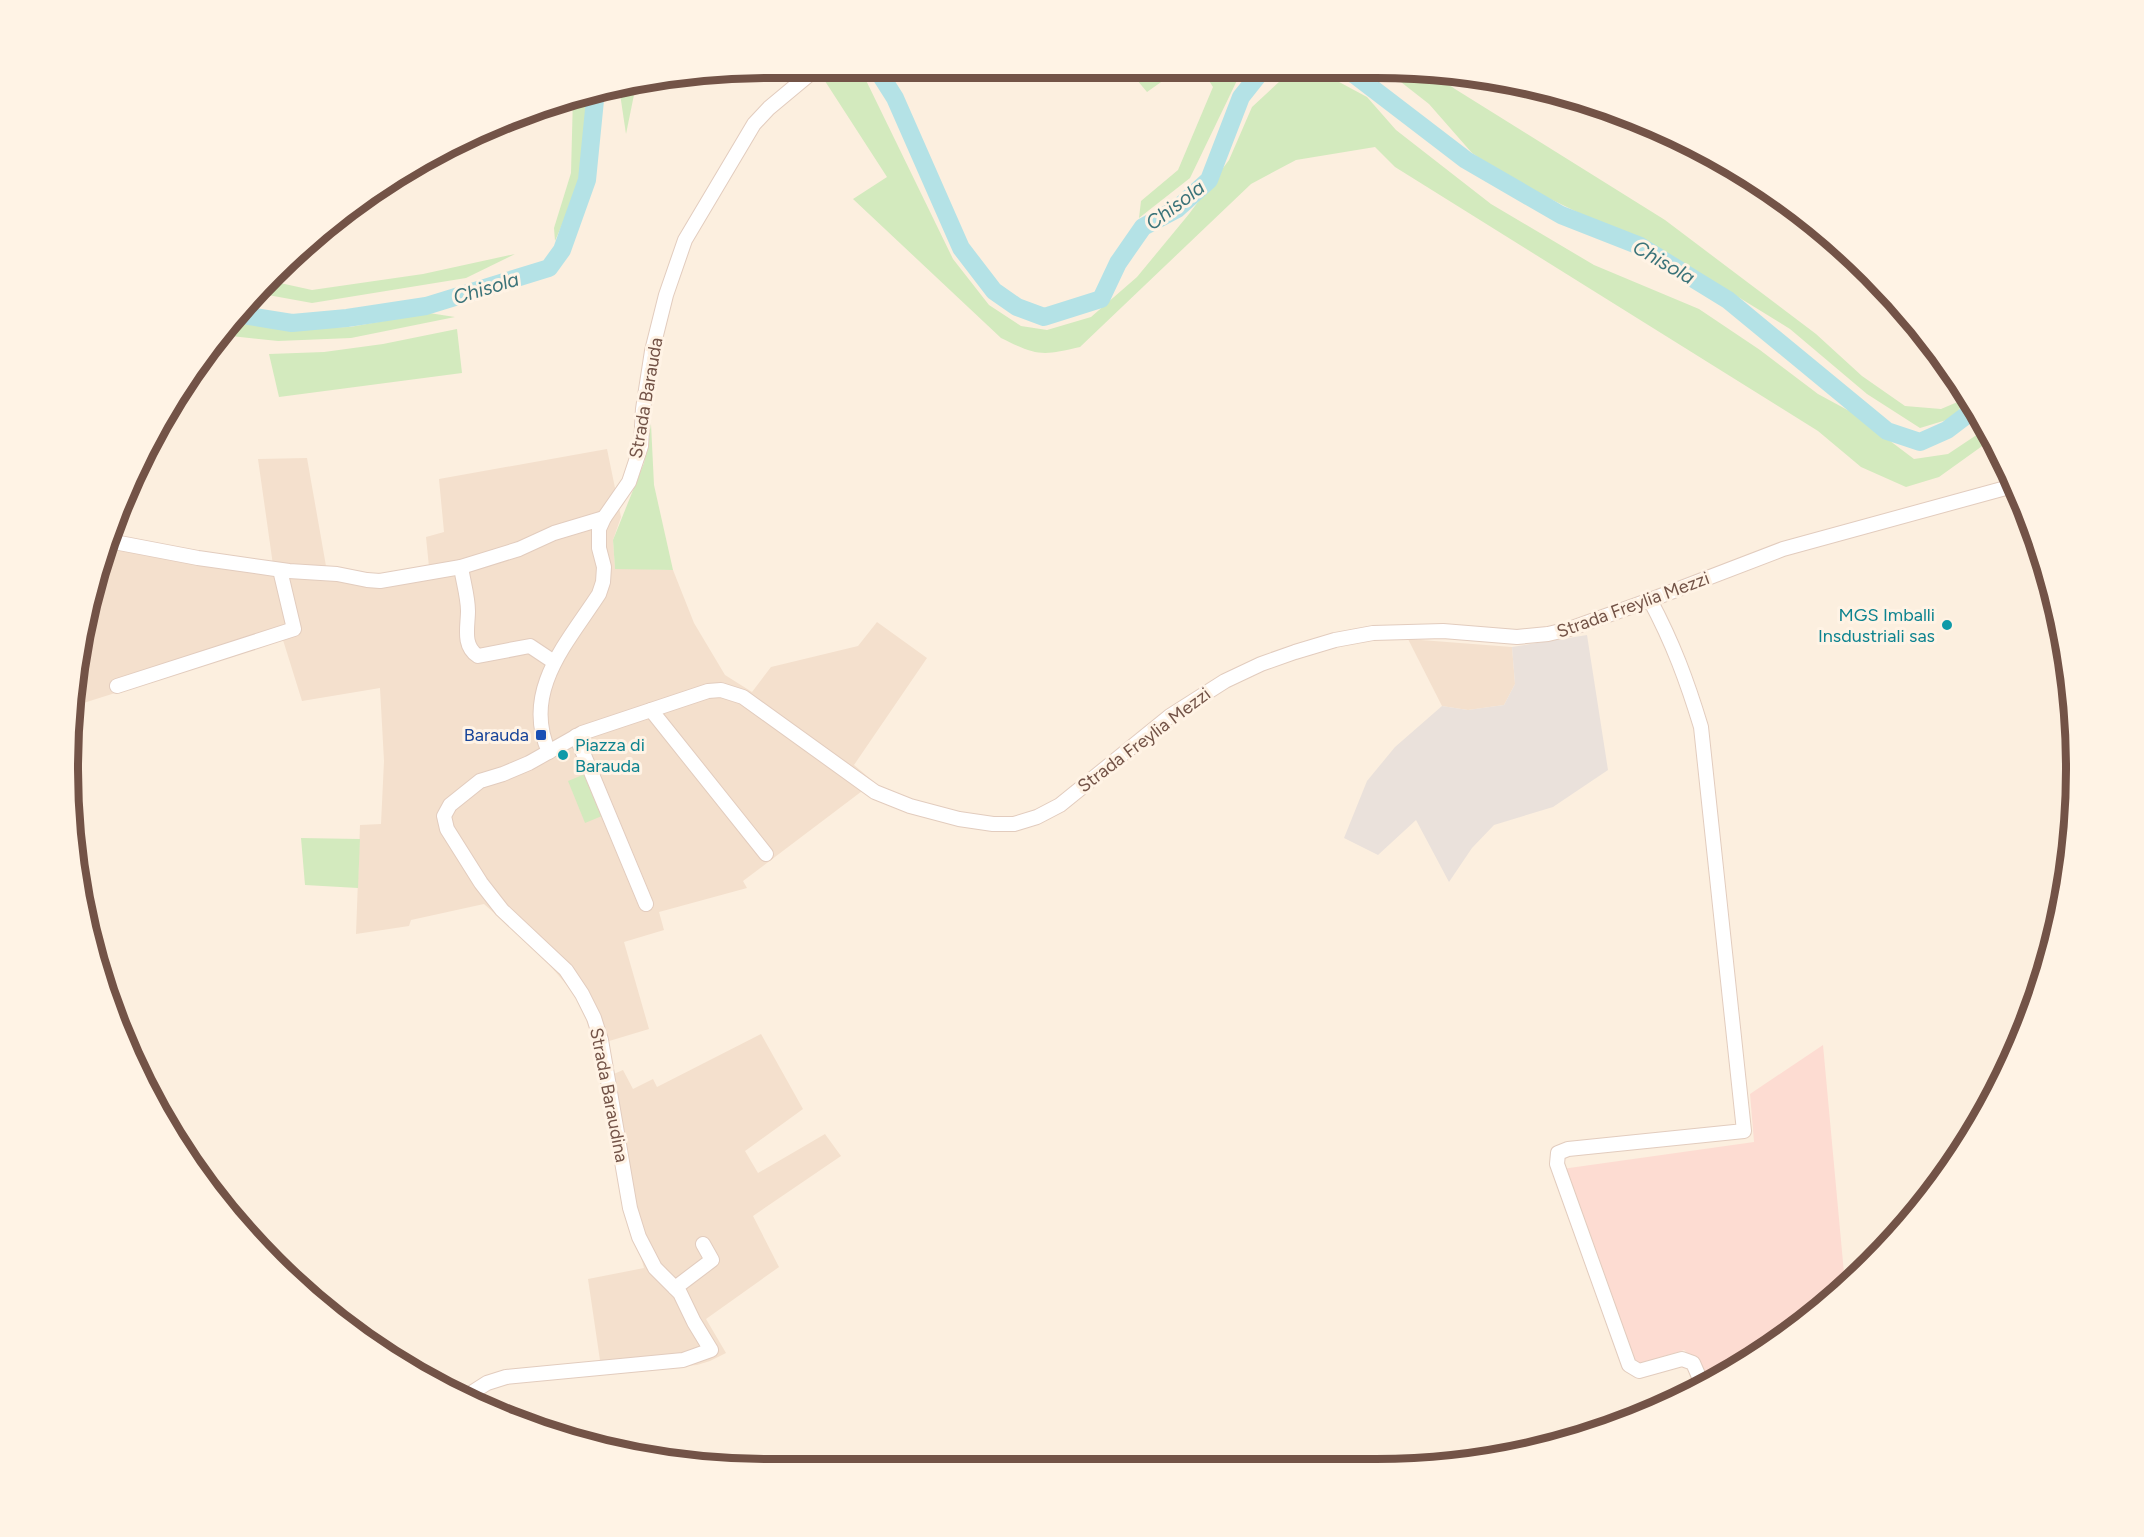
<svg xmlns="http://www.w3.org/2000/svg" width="2144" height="1537" viewBox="0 0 2144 1537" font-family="Figtree,sans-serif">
  <rect width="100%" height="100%" fill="#fcefdf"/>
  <g fill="#f4e0cd">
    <polygon points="607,449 621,517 613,540 615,568 673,570 694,623 725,675 752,692 771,667 858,646 877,622 927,658 854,765 874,782 743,881 747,888 659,912 664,930 624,942 649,1029 596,1045 578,998 540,954 484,904 411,920 409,926 356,934 360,825 381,824 384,761 380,688 302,701 283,640 74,706 74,677 91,587 111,534 273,565 258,459 307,458 326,566 377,574 403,573 429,567 426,537 444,532 439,479"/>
    <polygon points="1408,639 1512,647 1515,684 1504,705 1468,710 1442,706"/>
    <polygon points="761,1034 803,1109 745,1151 758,1173 825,1134 841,1156 753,1216 779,1267 706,1319 726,1353 710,1361 697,1365 602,1374 588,1279 644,1268 622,1191 602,1079 623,1070 633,1089 653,1079 657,1087"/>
  </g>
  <polygon fill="#fddcd2" points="1823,1045 1845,1284 1843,1290 1837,1296 1708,1382 1698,1362 1684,1350 1637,1365 1562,1169 1754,1142 1750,1094"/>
  <polygon fill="#eae1db" points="1587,635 1608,770 1553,807 1494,825 1472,848 1449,882 1416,820 1378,855 1344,838 1367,781 1395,747 1442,706 1468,710 1504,705 1515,684 1512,647"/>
  <g fill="#d3eabe">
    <path d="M 836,68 L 860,68 L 953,259 L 989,305 L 1021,326 L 1047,330 L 1091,317 L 1137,277 L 1189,214 L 1229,160 L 1252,107 L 1280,81 L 1328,76 L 1367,97 L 1396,130 L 1491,204 L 1594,265 L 1699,309 L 1760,350 L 1818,394 L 1853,413 L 1914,459 L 1948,454 L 1987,428 L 1992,439 L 1939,477 L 1906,487 L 1861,467 L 1818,431 L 1395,167 L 1375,147 L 1296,160 L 1251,184 L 1080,347 C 1042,356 1037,356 1001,338 L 853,199 L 887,177 L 823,78 Z"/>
    <polygon points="1127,68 1200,68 1171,75 1147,92"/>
    <polygon points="1201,68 1243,68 1190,178 1139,218 1141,201 1178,170 1213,87"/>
    <polygon points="1383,68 1433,73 1455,89 1665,220 1816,334 1862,376 1905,406 1941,409 1967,398 1953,418 1920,428 1867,394 1790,329 1691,268 1514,181 1472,153 1429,104"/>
    <polygon points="636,85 626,134 619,87"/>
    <polygon points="587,91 593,91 582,178 555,241 554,228 571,173 573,96"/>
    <polygon points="515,254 466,278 312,303 257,293 271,281 312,290 423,274"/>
    <polygon points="429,313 455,317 351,338 278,341 222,335 232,320 280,329 350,327"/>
    <polygon points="457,329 462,373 279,397 269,354 324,352 383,344"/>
    <polygon points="651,424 654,485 673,570 615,569 613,540 644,463"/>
    <polygon points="585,774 602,816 585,823 568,781"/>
    <polygon points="301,838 360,839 358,888 305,885"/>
  </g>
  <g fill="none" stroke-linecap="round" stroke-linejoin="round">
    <g stroke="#b4e2e6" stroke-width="18">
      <polyline points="876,68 895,98 961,248 994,291 1017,307 1044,317 1101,299 1118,263 1143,227 1177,209 1209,180 1241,97 1264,68"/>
      <polyline points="1340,68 1355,75 1466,160 1561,215 1640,246 1728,300 1887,431 1920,442 1947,430 1976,408"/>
      <polyline points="237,314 292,323 347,318 426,306 549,268 562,250 587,180 595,100 599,90"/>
    </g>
    <defs>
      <g id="minor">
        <polyline points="109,541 198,558 289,571 337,574 367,580 380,581 461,567 519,549 554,533 604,518"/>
        <path d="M 461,567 C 463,581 468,597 468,611 C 468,626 462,646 478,656 L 530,646 L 554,662"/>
        <path d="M 1650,600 C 1673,643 1687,681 1701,727 L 1744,1131 L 1568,1149 L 1558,1153 L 1557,1164 L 1629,1365 L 1639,1371 L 1682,1359 L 1693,1363 L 1703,1386"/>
        <polyline points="117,686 294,629 280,570"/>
        <polyline points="651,710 766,854"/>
        <polyline points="576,736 646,904"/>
        <path d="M 549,752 C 521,691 568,642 599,594 L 603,582 L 604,567 L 599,548 L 599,529 L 604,518 L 629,482 L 641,446 L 643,409 L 652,351 L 666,295 L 685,240 L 754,124 L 769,108 L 817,68"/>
        <polyline points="675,1288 712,1260 703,1244"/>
        <polyline points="462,1399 487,1383 506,1377 683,1360 711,1350 694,1322 680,1293 655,1268 639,1237 630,1208 601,1040 594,1018 582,994 566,970 502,910 481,883 447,829 444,816 450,805 480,781 503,774 529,763 582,733 708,691 721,690 743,697 875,792 910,806 959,819 993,824 1014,824 1037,817 1060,805 1170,716 1225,681 1261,664 1295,652 1335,640 1373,633 1443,631 1517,637 1548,634 1569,629 1650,600 1783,549 2013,486"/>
      </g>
    </defs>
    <use href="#minor" stroke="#e2ccbe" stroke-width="16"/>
    <use href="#minor" stroke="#fff" stroke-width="14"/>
  </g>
  <g fill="#0f9aa8" stroke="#fff3e5" stroke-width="2">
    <circle cx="1947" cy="625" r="6"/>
    <circle cx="563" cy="755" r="6"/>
  </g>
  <rect fill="#1a4fb4" stroke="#fff3e5" stroke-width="2" x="535" y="729" width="12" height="12" rx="3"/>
  <g text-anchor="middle" stroke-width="6" stroke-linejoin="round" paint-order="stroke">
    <g font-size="18" fill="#735347" stroke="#fff3e5">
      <text transform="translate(646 398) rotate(-80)" y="6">Strada Barauda</text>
      <text transform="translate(1633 605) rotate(-20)" y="6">Strada Freylia Mezzi</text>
      <text transform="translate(1144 740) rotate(-37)" y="6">Strada Freylia Mezzi</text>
      <text transform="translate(609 1095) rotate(79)" y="6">Strada Baraudina</text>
    </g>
    <g font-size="18" fill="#0d838f" stroke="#fff3e5" text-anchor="end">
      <text x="1935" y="621">MGS Imballi<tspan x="1935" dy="21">Insdustriali sas</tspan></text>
      <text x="575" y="751" text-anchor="start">Piazza di<tspan x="575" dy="21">Barauda</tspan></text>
    </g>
    <g font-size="18" fill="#164399" stroke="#fff3e5" text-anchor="end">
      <text x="529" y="741">Barauda</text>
    </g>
    <g font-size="20" font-style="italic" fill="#3a7379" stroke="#fff3e5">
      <text transform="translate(1175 205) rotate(-37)" y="7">Chisola</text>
      <text transform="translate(1664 262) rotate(30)" y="7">Chisola</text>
      <text transform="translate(486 288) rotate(-17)" y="7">Chisola</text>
    </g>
  </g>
  <path d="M0 0H2144V1537H0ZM768 78H1376A690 690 0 0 1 2066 768V769A690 690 0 0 1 1376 1459H768A690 690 0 0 1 78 769V768A690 690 0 0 1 768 78Z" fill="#fff3e5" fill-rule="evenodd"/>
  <path fill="none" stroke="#735347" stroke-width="8" d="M768 78H1376A690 690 0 0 1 2066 768V769A690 690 0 0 1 1376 1459H768A690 690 0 0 1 78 769V768A690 690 0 0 1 768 78Z"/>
</svg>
